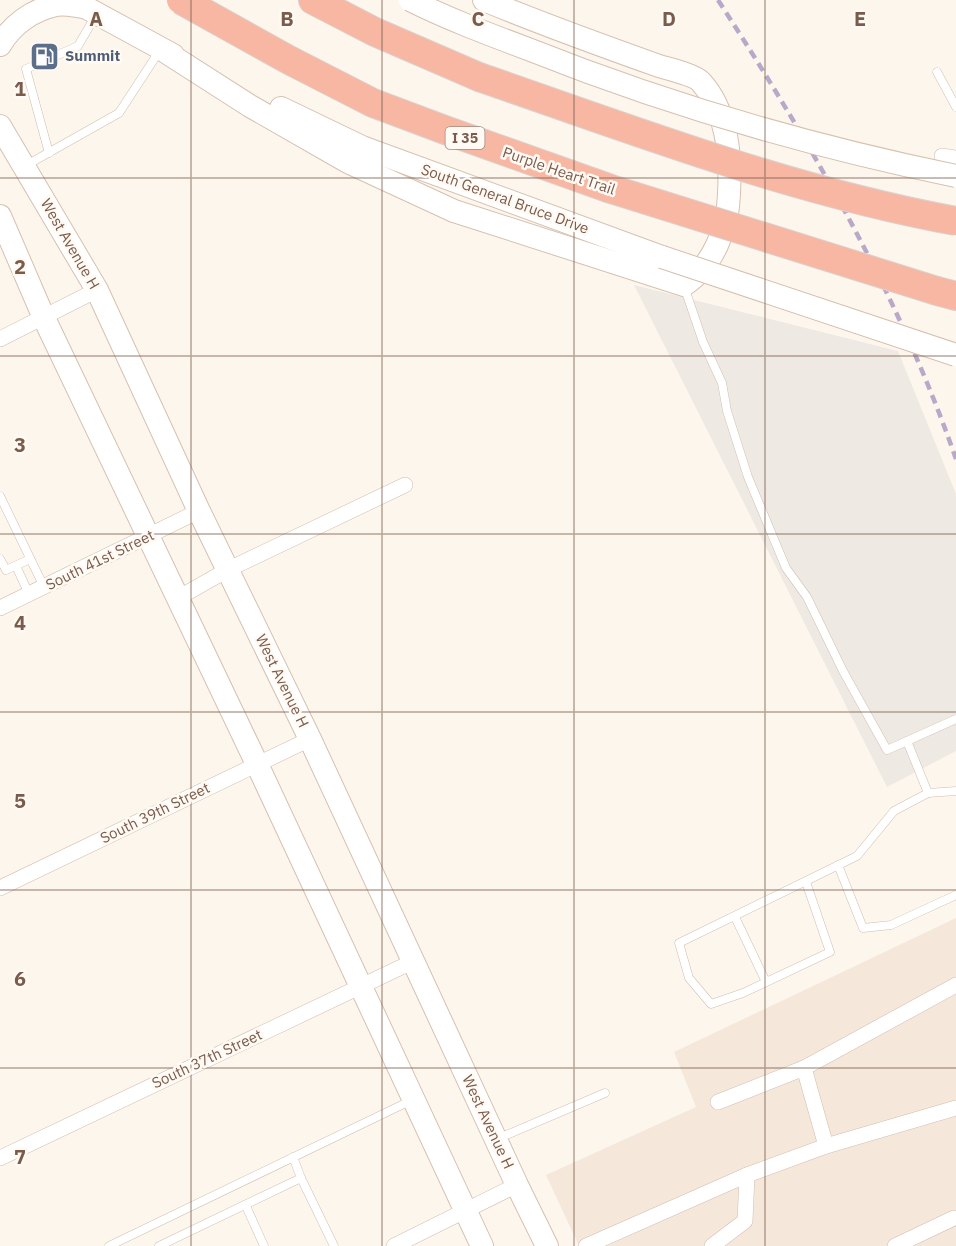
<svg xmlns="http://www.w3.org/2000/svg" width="956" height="1246" viewBox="0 0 956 1246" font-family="'IBM Plex Sans',sans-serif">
  <rect width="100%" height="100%" fill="#fdf6ec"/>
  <polygon fill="#f5e8da" points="956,918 956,1246 579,1246 546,1175 696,1107 674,1052"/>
  <polygon fill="#efe9e4" points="634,285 898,351 956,494 956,751 887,787"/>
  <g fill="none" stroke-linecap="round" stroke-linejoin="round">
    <defs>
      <g id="service">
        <polyline points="937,72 956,107"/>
        <polyline points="49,153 26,69 78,46 96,15"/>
        <polyline points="25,166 119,113 160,50"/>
        <polyline points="684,286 703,342 722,383 727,411 748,477 786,568 807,597 843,671 887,750 956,719"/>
        <polyline points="0,496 44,587"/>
        <polyline points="0,559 6,570 30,559"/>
        <polyline points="16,566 29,594"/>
        <polyline points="928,793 956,791"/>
        <polyline points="838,865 863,928 891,925 956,895"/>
        <polyline points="806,882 830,952 743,993 711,1004 689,978 679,943 857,856 894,811 928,793 907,741"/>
        <polyline points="735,917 766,982"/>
        <polyline points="497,1139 605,1093"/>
        <polyline points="293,1157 301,1178"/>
        <polyline points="246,1206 264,1246"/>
        <polyline points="109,1246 412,1100"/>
        <polyline points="159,1246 301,1178 334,1246"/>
      </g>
      <g id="minor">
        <polyline points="942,156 956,158"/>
        <polyline points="0,339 97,290"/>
        <polyline points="178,598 229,569 405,485"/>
        <polyline points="0,608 199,511"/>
        <polyline points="0,888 310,739"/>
        <polyline points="718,1102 804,1068 956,985"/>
        <polyline points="826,1146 956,1108"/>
        <polyline points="0,1158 414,961"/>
        <polyline points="394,1246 517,1185"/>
        <polyline points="586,1246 747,1175"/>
        <polyline points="712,1246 745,1221 747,1175 826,1146 804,1068"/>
        <polyline points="895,1246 954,1218"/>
      </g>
      <g id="secondary">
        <polyline points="72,0 173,55"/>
        <path d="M 0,45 C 12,25 32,10 56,5 C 64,3 75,6 84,7"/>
        <path d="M 161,49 L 250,106 L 348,162 L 454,211 L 684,285 C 713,266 728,228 729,194 C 731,156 728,112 701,82 C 695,75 669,69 659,66 C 600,45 542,24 484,0"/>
        <polyline points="281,108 362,147 662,257"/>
        <polyline points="0,126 97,290 199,511 310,739 517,1185 547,1246"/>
        <polyline points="0,216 44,318 257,764 482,1246"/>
      </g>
      <g id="motorway">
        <polyline points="313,0 375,32 479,77"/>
        <polyline points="937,291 956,296"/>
      </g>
    </defs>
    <use href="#service" stroke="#d1beb0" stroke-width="9"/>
    <use href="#minor" stroke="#d1beb0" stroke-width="16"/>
    <use href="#secondary" stroke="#d6c0b0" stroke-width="24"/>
    <use href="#motorway" stroke="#dad1cd" stroke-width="30"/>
    <use href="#service" stroke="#fff" stroke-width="8"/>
    <use href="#minor" stroke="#fff" stroke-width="15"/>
    <use href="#secondary" stroke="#fff" stroke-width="22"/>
    <use href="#motorway" stroke="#f7b7a3" stroke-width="28"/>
    <path stroke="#b9a8c9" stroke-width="4.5" stroke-dasharray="9 6" stroke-linecap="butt" d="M 718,0 C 812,145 899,295 956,459"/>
    <defs>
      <g id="secondary-bridge">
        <path d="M 410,0 C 448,19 488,34 528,49 C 666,104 810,146 956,176"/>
        <polyline points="662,257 956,355"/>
      </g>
      <g id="motorway-bridge">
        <polyline points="181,0 289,60 373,103 445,130 611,189 937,291"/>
        <path d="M 479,77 C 636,131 792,191 956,221"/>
      </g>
    </defs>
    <use href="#secondary-bridge" stroke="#d6c0b0" stroke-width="24" stroke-linecap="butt"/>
    <use href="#motorway-bridge" stroke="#dad1cd" stroke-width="30" stroke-linecap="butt"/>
    <use href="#secondary-bridge" stroke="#fff" stroke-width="22"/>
    <use href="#motorway-bridge" stroke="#f7b7a3" stroke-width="28"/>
  </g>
  <path fill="none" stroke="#7a5c4d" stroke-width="1.5" stroke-opacity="0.55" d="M 191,0 L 191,1246M 382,0 L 382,1246M 574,0 L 574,1246M 765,0 L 765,1246M 0,178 L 956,178M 0,356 L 956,356M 0,534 L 956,534M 0,712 L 956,712M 0,890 L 956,890M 0,1068 L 956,1068"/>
  <defs>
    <symbol id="fuel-square" viewBox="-11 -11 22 22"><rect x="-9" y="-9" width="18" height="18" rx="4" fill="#5c6f8a" stroke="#fffaf3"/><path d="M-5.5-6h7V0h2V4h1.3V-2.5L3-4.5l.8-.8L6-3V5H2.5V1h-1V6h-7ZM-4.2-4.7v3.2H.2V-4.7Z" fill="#fff"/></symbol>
  </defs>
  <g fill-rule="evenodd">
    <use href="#fuel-square" x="28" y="40" width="33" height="33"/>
  </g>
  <g text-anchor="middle" stroke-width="5" stroke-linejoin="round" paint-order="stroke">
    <rect fill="#fffaf3" stroke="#a28b7f" stroke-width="1.5" x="445.5" y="127" width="39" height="22" rx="4.5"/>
    <g font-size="14" font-weight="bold" fill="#7a5c4d">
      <text x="465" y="143">I 35</text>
    </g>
    <g font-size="15" font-weight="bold" fill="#4e5e75" stroke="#fffaf3" text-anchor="start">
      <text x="65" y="61">Summit</text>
    </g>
    <g font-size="15" fill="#7a5c4d" stroke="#fffaf3">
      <text transform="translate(559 171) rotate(19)" y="5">Purple Heart Trail</text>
      <text transform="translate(505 199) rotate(20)" y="5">South General Bruce Drive</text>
      <text transform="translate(70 244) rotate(60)" y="5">West Avenue H</text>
      <text transform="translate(100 560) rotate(-26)" y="5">South 41st Street</text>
      <text transform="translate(282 681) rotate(64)" y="5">West Avenue H</text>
      <text transform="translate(155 813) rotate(-26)" y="5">South 39th Street</text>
      <text transform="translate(207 1059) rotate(-25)" y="5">South 37th Street</text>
      <text transform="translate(488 1122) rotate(65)" y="5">West Avenue H</text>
    </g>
  </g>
  <g font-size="20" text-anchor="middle" font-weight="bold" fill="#7a5c4d" stroke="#fffaf3" stroke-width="5" stroke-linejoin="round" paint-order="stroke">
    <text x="96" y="26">A</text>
    <text x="287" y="26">B</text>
    <text x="478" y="26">C</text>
    <text x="669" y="26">D</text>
    <text x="860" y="26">E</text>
    <text x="20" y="96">1</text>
    <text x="20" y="274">2</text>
    <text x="20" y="452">3</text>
    <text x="20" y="630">4</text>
    <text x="20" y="808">5</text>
    <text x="20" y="986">6</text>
    <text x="20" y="1164">7</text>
  </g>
</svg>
